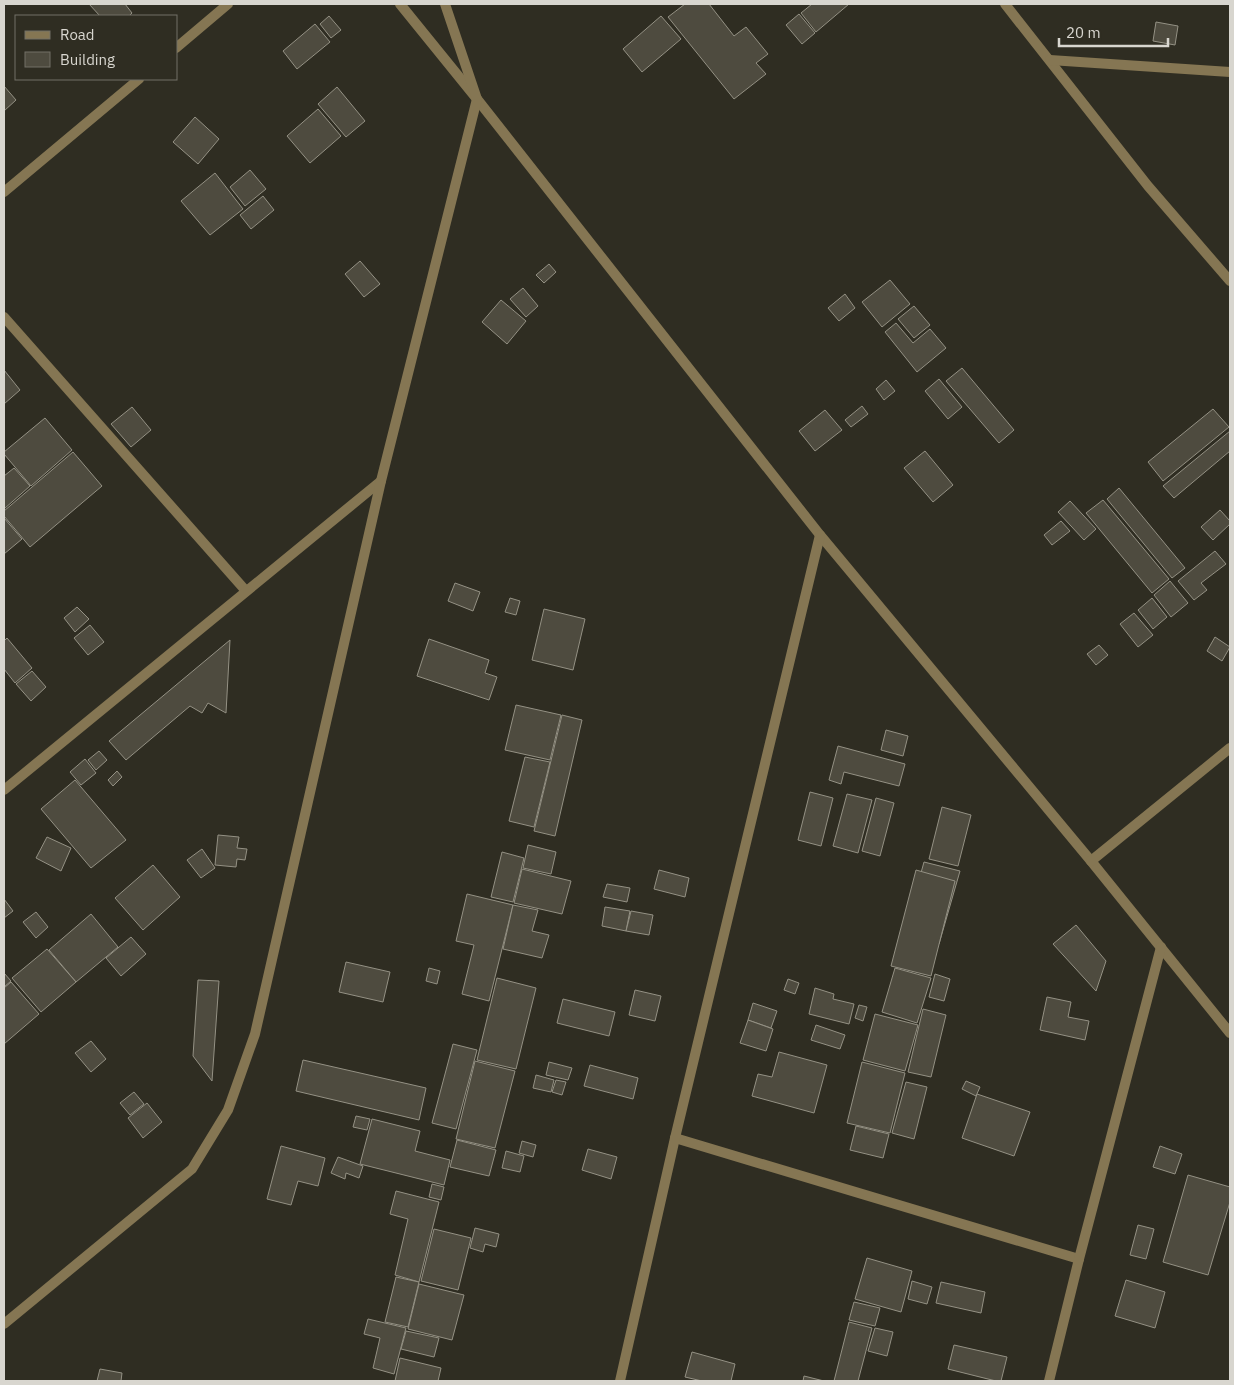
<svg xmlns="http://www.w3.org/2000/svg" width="1234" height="1385" viewBox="0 0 1234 1385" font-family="'IBM Plex Sans',sans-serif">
  <rect width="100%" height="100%" fill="#2f2d22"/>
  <g fill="#4e4b3f" stroke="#949184">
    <polygon points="89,4 125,4 132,13 129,16 100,16"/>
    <polygon points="685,4 709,4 734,36 746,27 768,54 756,63 766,74 734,99 668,17"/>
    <polygon points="812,4 849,4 816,32 801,13"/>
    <polygon points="799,14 815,33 802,44 786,25"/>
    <polygon points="329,16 341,30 331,38 320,24"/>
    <polygon points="661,16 681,39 642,72 623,49"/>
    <polygon points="1156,22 1178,26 1175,45 1153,41"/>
    <polygon points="315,24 330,42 297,69 283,51"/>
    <polygon points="4,86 16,100 4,111"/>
    <polygon points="337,87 365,121 346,137 318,104"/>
    <polygon points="318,109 341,136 310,163 287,136"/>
    <polygon points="195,117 219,139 198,164 173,142"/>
    <polygon points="250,170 266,189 245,206 230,187"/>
    <polygon points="215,173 243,209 210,235 181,201"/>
    <polygon points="263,196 274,210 251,229 240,215"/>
    <polygon points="360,261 380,284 364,297 345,274"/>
    <polygon points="549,264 556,272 544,283 536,275"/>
    <polygon points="890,280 910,304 882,327 862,302"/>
    <polygon points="523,288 538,306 526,317 510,299"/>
    <polygon points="845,294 855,308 839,321 828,308"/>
    <polygon points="501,300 526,321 507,344 482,322"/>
    <polygon points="914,306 930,325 914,338 898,319"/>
    <polygon points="896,323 913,343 930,329 946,348 917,372 885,332"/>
    <polygon points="962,368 1014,430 999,443 946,381"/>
    <polygon points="4,370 20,390 4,404"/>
    <polygon points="939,379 962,407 948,419 925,391"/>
    <polygon points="886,380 895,391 884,400 876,389"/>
    <polygon points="862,406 868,414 851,427 845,420"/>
    <polygon points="132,407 151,430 131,447 111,424"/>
    <polygon points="1213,409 1229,427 1163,481 1148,462"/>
    <polygon points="825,410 842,430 815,451 799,431"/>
    <polygon points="45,418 72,450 31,486 4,454 4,452"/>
    <polygon points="1230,431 1230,451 1174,498 1163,486"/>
    <polygon points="925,451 953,485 933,502 904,468"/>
    <polygon points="73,452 102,486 30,547 4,516 4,511"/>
    <polygon points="14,468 30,486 4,509 4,476"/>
    <polygon points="1119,488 1185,568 1172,578 1107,499"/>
    <polygon points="1103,500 1169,579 1152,593 1086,513"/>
    <polygon points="1070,501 1096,529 1084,540 1058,512"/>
    <polygon points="1220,510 1230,521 1230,524 1213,540 1201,527"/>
    <polygon points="4,518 22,539 4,554"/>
    <polygon points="1061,521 1070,531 1052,545 1044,535"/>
    <polygon points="1215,551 1226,564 1201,583 1207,590 1194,600 1178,581"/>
    <polygon points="1170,581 1188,603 1171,617 1154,595"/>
    <polygon points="455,583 480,592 473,611 448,601"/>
    <polygon points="510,598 520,601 516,615 505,612"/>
    <polygon points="1152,598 1167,617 1153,629 1138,610"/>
    <polygon points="77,607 89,619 75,632 64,618"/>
    <polygon points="544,609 585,619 573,670 532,660"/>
    <polygon points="1134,613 1153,635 1138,647 1120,624"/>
    <polygon points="90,625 104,642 88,655 74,638"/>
    <polygon points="1215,637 1230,647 1222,661 1207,651"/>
    <polygon points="7,638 32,668 15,683 4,669 4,641"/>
    <polygon points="429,639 489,660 485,673 497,677 489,700 417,676"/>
    <polygon points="230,640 226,713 208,703 202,713 190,706 126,760 109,741"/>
    <polygon points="1099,645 1108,655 1096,665 1087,654"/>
    <polygon points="32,671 46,687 31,701 16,684"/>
    <polygon points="516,705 561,715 550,760 505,750"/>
    <polygon points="562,715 582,720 555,836 534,831"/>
    <polygon points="886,730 908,736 903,756 881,750"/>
    <polygon points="838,746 905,764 899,786 844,772 841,784 829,780"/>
    <polygon points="99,751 107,760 96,770 88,760"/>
    <polygon points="525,757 550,762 534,827 509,821"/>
    <polygon points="85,759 96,773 81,785 70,772"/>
    <polygon points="117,771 122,777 113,786 108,780"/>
    <polygon points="75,780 126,840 91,868 41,809"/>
    <polygon points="810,792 833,798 821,846 798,840"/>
    <polygon points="847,794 872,800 858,853 833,846"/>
    <polygon points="876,798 894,803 880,856 862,851"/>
    <polygon points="942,807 971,815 958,866 929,859"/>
    <polygon points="218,835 239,837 237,848 247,849 245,860 237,859 236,867 215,865"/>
    <polygon points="47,837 71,848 61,871 36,858"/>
    <polygon points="528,845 556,852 551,874 523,868"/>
    <polygon points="202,849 215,868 201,878 187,860"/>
    <polygon points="502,852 524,858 513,902 491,897"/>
    <polygon points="924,862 960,871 939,944 904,934"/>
    <polygon points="153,865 180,897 143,930 115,898"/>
    <polygon points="522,869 571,881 562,914 514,903"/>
    <polygon points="659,870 689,878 685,897 654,889"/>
    <polygon points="916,870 955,881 931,976 891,966"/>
    <polygon points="607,884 630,888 627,902 603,897"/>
    <polygon points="467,894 513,905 489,1001 462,994 474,945 456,941"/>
    <polygon points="4,899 13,911 4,918"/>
    <polygon points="513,905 538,910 532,931 549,935 542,958 503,949"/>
    <polygon points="605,907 630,911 626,931 602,926"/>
    <polygon points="631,911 653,915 649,935 626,931"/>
    <polygon points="36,912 48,927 36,938 23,922"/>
    <polygon points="91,914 118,947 76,982 49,950"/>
    <polygon points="1076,925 1106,961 1096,991 1053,944"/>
    <polygon points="131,937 146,954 121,976 106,958"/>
    <polygon points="47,949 76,982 41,1012 12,978"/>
    <polygon points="346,962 390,972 383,1002 339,992"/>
    <polygon points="429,968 440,971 437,984 426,981"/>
    <polygon points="895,968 931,978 917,1023 882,1012"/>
    <polygon points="4,973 11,981 4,987"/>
    <polygon points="935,974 950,979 944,1001 929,997"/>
    <polygon points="497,978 536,988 516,1069 477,1060"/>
    <polygon points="788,979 799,983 795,994 784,990"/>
    <polygon points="198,980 219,981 212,1081 193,1056"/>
    <polygon points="11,982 39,1014 4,1044 4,988"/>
    <polygon points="815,988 834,994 833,999 854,1004 849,1024 809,1014"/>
    <polygon points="635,990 661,996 655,1021 629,1015"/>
    <polygon points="1047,997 1071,1002 1068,1017 1089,1021 1085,1040 1040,1030"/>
    <polygon points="563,999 615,1012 609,1036 557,1023"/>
    <polygon points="753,1003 777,1011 771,1028 748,1020"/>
    <polygon points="859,1005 867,1007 863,1021 855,1018"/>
    <polygon points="923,1009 946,1015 931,1077 908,1072"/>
    <polygon points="875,1014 918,1025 905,1071 863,1060"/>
    <polygon points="748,1020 773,1029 766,1051 740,1043"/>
    <polygon points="816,1025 845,1035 840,1049 811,1040"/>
    <polygon points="91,1041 106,1059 91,1072 75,1053"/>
    <polygon points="453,1044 477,1050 456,1129 432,1123"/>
    <polygon points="779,1052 827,1065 814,1113 752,1096 758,1074 772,1077"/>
    <polygon points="303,1060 426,1088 419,1120 296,1091"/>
    <polygon points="475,1061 515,1071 495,1148 456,1139"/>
    <polygon points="549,1062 572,1068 568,1080 546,1075"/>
    <polygon points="862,1062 905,1073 890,1133 847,1123"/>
    <polygon points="590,1065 638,1078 633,1099 584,1086"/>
    <polygon points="536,1075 554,1080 551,1092 533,1088"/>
    <polygon points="556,1080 566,1082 562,1095 552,1092"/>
    <polygon points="966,1081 980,1087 976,1096 962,1089"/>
    <polygon points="906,1082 927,1087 914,1139 892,1133"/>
    <polygon points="134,1092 144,1104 130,1115 120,1103"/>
    <polygon points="977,1094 1030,1112 1014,1156 962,1138"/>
    <polygon points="147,1103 162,1122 143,1138 128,1118"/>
    <polygon points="356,1116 370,1119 367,1130 353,1127"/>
    <polygon points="372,1119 420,1131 415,1151 450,1160 444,1185 360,1164"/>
    <polygon points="856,1126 889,1134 883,1158 850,1150"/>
    <polygon points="457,1140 496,1150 489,1176 450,1167"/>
    <polygon points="522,1141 536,1145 533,1157 519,1153"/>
    <polygon points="281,1146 325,1158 318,1186 298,1181 291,1205 267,1199"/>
    <polygon points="1160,1146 1182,1154 1175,1174 1153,1167"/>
    <polygon points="588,1149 617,1157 611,1179 582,1170"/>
    <polygon points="506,1151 524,1156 520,1172 502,1168"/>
    <polygon points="338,1157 363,1166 359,1178 346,1173 345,1179 331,1173"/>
    <polygon points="1188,1175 1230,1187 1230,1202 1208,1275 1163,1262"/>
    <polygon points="432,1184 444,1187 441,1200 429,1197"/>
    <polygon points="396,1191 439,1202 419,1282 395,1275 408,1219 390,1214"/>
    <polygon points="1138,1225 1154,1229 1146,1259 1130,1255"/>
    <polygon points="475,1228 499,1234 496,1247 485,1244 483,1252 470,1248"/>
    <polygon points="434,1229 471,1238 458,1290 421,1281"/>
    <polygon points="867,1258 912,1271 901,1312 855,1299"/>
    <polygon points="396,1277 419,1282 408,1327 385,1322"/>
    <polygon points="1126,1280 1165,1292 1155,1328 1115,1316"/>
    <polygon points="912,1281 932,1287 927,1304 908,1299"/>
    <polygon points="941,1282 985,1292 981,1313 936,1303"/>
    <polygon points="419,1284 464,1295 452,1340 408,1329"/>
    <polygon points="854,1302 880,1308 875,1326 849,1320"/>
    <polygon points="368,1319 406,1328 394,1374 373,1368 380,1338 364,1334"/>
    <polygon points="849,1322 872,1328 858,1381 834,1381"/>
    <polygon points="875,1328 893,1332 887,1356 868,1351"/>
    <polygon points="406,1331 439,1338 434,1357 401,1349"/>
    <polygon points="954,1345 1007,1357 1001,1381 996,1381 948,1369"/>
    <polygon points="692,1352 735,1364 731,1381 702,1381 685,1377"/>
    <polygon points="400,1358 441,1368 438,1381 395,1381"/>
    <polygon points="100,1369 122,1373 121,1381 97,1381"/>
    <polygon points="804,1376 824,1381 803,1381"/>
  </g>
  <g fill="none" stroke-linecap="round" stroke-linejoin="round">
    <g stroke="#857653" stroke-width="10">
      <polyline points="400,4 477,99 820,535 1091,861 1230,1033"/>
      <polyline points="1005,4 1148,186 1230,281"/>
      <polyline points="176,48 228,4"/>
      <polyline points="1050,60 1230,72"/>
      <polyline points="4,192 139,79"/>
      <polyline points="4,317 246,591"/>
      <polyline points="4,790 381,481"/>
      <polyline points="1091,861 1230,748"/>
      <polyline points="675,1138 1079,1259"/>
      <polyline points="4,1324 192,1169 228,1110 255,1034 381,481 477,99 445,4"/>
      <polyline points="620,1381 675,1138 820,535"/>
      <polyline points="1049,1381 1079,1259 1161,947"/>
    </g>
  </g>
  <rect width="1234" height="1385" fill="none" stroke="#d8d6cf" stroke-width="10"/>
  <rect x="15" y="15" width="162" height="65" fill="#2f2d22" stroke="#737167"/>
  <rect x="25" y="31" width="25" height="8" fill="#857653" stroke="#737167"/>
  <text x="60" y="40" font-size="15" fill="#d8d6cf">Road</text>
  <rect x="25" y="52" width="25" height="15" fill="#4e4b3f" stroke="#737167"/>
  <text x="60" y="65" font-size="15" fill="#d8d6cf">Building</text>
  <path d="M1059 38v8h109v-8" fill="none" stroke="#d8d6cf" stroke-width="2.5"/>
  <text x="1066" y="38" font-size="15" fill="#d8d6cf" stroke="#2f2d22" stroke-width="4" paint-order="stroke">20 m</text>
</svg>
